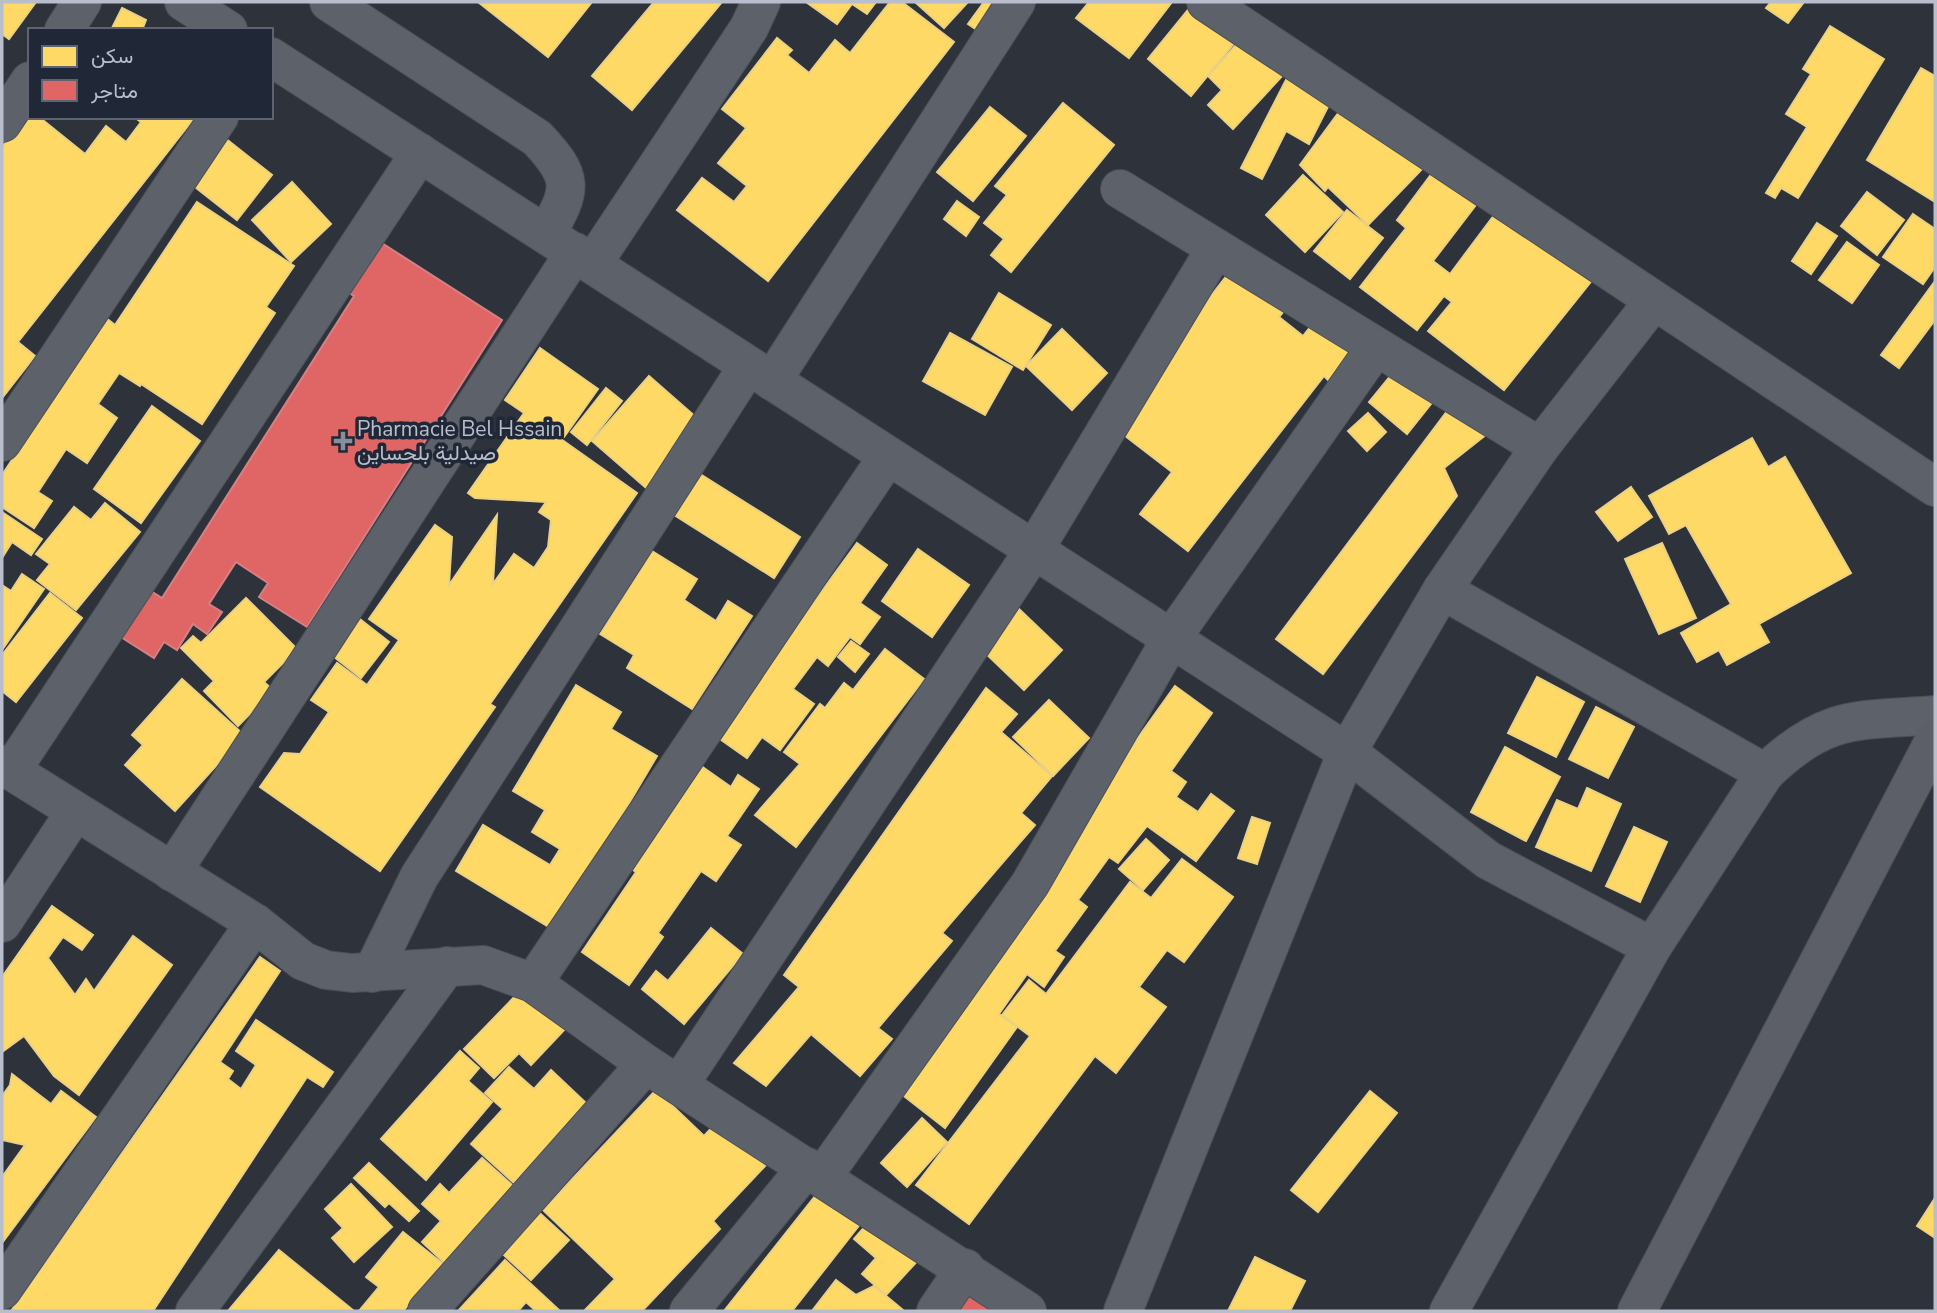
<svg xmlns="http://www.w3.org/2000/svg" width="1937" height="1313" viewBox="0 0 1937 1313" font-family="'Nunito Sans',Vazirmatn,sans-serif">
  <rect width="100%" height="100%" fill="#2d323b"/>
  <g fill="#ffd966" stroke="#ead184" stroke-width="2">
    <polygon points="2,2 36,2 9,39 2,34"/>
    <polygon points="478,2 592,2 548,57"/>
    <polygon points="654,2 722,2 632,110 592,76"/>
    <polygon points="806,2 876,2 867,14 852,4 837,24"/>
    <polygon points="890,2 902,2 954,42 768,281 677,210 702,178 734,202 747,186 718,163 746,128 722,109 777,38 792,50 787,55 809,73 835,40 850,53"/>
    <polygon points="915,2 968,2 944,28"/>
    <polygon points="984,2 1003,2 983,34 968,24"/>
    <polygon points="1089,2 1172,2 1129,58 1076,18"/>
    <polygon points="1771,2 1804,2 1788,23 1766,8"/>
    <polygon points="1192,5 1236,41 1191,96 1148,59"/>
    <polygon points="122,8 146,20 142,30 111,30"/>
    <polygon points="1830,26 1884,59 1798,198 1781,188 1775,198 1766,193 1807,127 1786,114 1811,74 1803,69"/>
    <polygon points="1244,36 1284,74 1233,129 1208,105 1222,90 1208,76"/>
    <polygon points="1921,68 1935,76 1935,202 1867,160"/>
    <polygon points="1291,70 1335,93 1309,144 1286,131 1262,179 1241,168"/>
    <polygon points="1063,103 1114,145 1011,272 991,255 1004,239 984,223 1007,195 995,186"/>
    <polygon points="990,107 1026,136 973,201 937,172"/>
    <polygon points="1342,108 1422,169 1368,225 1328,187 1325,191 1300,165"/>
    <polygon points="30,111 30,117 39,117 85,154 106,126 126,142 141,122 134,117 195,117 18,342 35,356 2,398 2,147"/>
    <polygon points="225,138 272,175 237,220 190,183"/>
    <polygon points="1436,168 1479,201 1433,261 1450,274 1501,206 1594,278 1504,390 1428,331 1452,302 1444,296 1417,330 1360,287 1406,228 1397,220"/>
    <polygon points="1303,175 1343,212 1305,252 1266,215"/>
    <polygon points="292,182 331,224 291,262 252,220"/>
    <polygon points="1867,192 1904,220 1877,255 1841,226"/>
    <polygon points="957,201 979,217 966,236 944,219"/>
    <polygon points="197,202 294,266 266,307 275,313 202,424 141,384 140,386 119,373 98,404 117,418 87,463 66,449 38,492 52,501 34,528 2,507 2,475 106,318 115,325"/>
    <polygon points="1347,210 1383,238 1350,279 1314,251"/>
    <polygon points="1913,214 1935,229 1935,267 1923,284 1883,257"/>
    <polygon points="1817,223 1837,236 1811,274 1792,261"/>
    <polygon points="1847,242 1879,265 1852,303 1819,280"/>
    <polygon points="1231,270 1292,301 1279,317 1303,336 1319,316 1356,345 1329,381 1324,376 1188,551 1140,514 1172,472 1111,425"/>
    <polygon points="1935,281 1935,320 1899,368 1881,355"/>
    <polygon points="999,293 1051,325 1023,370 972,339"/>
    <polygon points="1062,329 1107,373 1072,410 1026,366"/>
    <polygon points="950,333 1012,367 985,415 923,381"/>
    <polygon points="540,348 598,389 564,437 558,437 637,493 490,704 495,707 380,871 260,787 284,753 300,754 329,712 311,700 337,663 367,685 399,640 369,619 435,525 452,537 449,585 497,515 493,584 514,554 534,568 548,547 551,520 539,512 546,502 475,498 468,493 524,413 505,400"/>
    <polygon points="1401,363 1439,394 1407,434 1369,402"/>
    <polygon points="649,376 697,418 672,447 683,457 652,493 592,441"/>
    <polygon points="606,388 622,401 587,445 571,432"/>
    <polygon points="1454,402 1492,430 1444,468 1457,496 1323,674 1276,639"/>
    <polygon points="152,406 200,441 141,523 94,489"/>
    <polygon points="1368,413 1386,432 1367,451 1348,431"/>
    <polygon points="1752,438 1768,467 1785,457 1851,573 1759,624 1769,642 1727,665 1719,650 1697,662 1681,633 1731,604 1686,525 1669,534 1649,496"/>
    <polygon points="689,467 800,537 774,578 663,508"/>
    <polygon points="1631,487 1652,517 1618,541 1596,512"/>
    <polygon points="105,503 140,532 76,610 37,580 50,564 36,554 74,507 91,520"/>
    <polygon points="2,512 42,539 31,555 12,542 2,558"/>
    <polygon points="857,543 887,565 860,603 880,617 860,644 850,637 828,666 817,657 793,689 814,704 780,750 762,737 747,758 710,732 802,618"/>
    <polygon points="1662,543 1696,618 1659,634 1625,559"/>
    <polygon points="918,549 969,585 932,637 882,601"/>
    <polygon points="652,551 697,579 684,600 716,621 728,601 752,616 692,709 627,668 634,655 600,634"/>
    <polygon points="22,574 44,589 2,650 2,585 11,591"/>
    <polygon points="50,593 82,618 16,702 2,691 2,655"/>
    <polygon points="246,598 297,649 264,682 273,690 238,726 204,691 214,681 181,648 193,636 201,643"/>
    <polygon points="1019,609 1062,650 1024,690 981,649"/>
    <polygon points="356,616 389,642 361,678 328,652"/>
    <polygon points="851,641 869,654 855,672 838,657"/>
    <polygon points="885,649 924,679 796,847 755,815 800,764 784,752 820,704 825,708 844,683 853,690"/>
    <polygon points="1537,677 1584,702 1556,757 1508,733"/>
    <polygon points="182,679 244,735 175,811 125,765 143,745 132,735"/>
    <polygon points="576,685 621,712 611,729 657,756 554,930 456,871 483,825 550,865 560,849 532,832 545,810 513,791"/>
    <polygon points="1175,686 1212,713 1171,771 1186,782 1176,797 1198,812 1211,794 1234,811 1196,861 1147,826 1118,863 1109,857 1078,900 1087,907 1055,951 1064,957 1044,987 1027,974 999,1014 1017,1027 945,1128 900,1093 971,971"/>
    <polygon points="986,688 1017,714 1001,732 1052,776 1021,813 1035,825 942,933 952,941 878,1028 892,1039 860,1076 811,1034 766,1086 734,1063 799,987 784,975"/>
    <polygon points="1049,700 1089,738 1053,776 1013,737"/>
    <polygon points="1596,707 1634,727 1608,778 1569,759"/>
    <polygon points="1505,747 1560,777 1526,841 1471,812"/>
    <polygon points="694,761 731,787 738,775 759,789 727,836 741,845 716,881 701,871 658,933 663,937 629,985 582,952 636,872 623,863"/>
    <polygon points="1587,788 1621,804 1591,871 1536,847 1557,800 1578,809"/>
    <polygon points="1252,817 1270,823 1257,864 1238,858"/>
    <polygon points="1634,827 1667,842 1640,902 1606,886"/>
    <polygon points="1146,839 1169,860 1143,890 1119,869"/>
    <polygon points="1182,859 1233,897 1184,962 1167,950 1139,987 1166,1007 1116,1073 1095,1056 969,1224 916,1185 1030,1036 1002,1015 1029,980 1046,994 1130,882 1151,898"/>
    <polygon points="52,906 93,935 82,950 63,937 48,958 75,995 86,979 94,991 133,936 172,965 79,1095 54,1076 24,1036 2,1052 2,977"/>
    <polygon points="711,928 743,954 684,1024 642,989 656,971 668,981"/>
    <polygon points="260,957 280,971 220,1062 233,1071 228,1079 241,1089 256,1065 236,1051 256,1020 333,1072 323,1087 307,1077 153,1311 11,1311"/>
    <polygon points="524,987 566,1028 531,1065 519,1053 494,1078 464,1049"/>
    <polygon points="460,1051 479,1068 468,1081 492,1102 426,1180 381,1139"/>
    <polygon points="509,1067 534,1089 551,1070 586,1103 514,1183 471,1144 503,1109 485,1093"/>
    <polygon points="12,1074 51,1104 61,1091 96,1117 2,1243 2,1177 25,1145 2,1140 2,1096 10,1085"/>
    <polygon points="656,1090 704,1136 719,1120 766,1165 713,1221 720,1229 642,1311 584,1311 615,1279 543,1210"/>
    <polygon points="1370,1091 1397,1113 1318,1212 1291,1190"/>
    <polygon points="922,1118 947,1142 907,1187 881,1163"/>
    <polygon points="482,1158 521,1193 451,1269 422,1242 441,1221 422,1204 440,1184 449,1193"/>
    <polygon points="369,1163 419,1211 409,1221 389,1203 385,1207 354,1178"/>
    <polygon points="351,1184 392,1227 354,1262 332,1238 343,1228 325,1209"/>
    <polygon points="820,1190 861,1223 792,1311 724,1311"/>
    <polygon points="1935,1198 1935,1238 1917,1226"/>
    <polygon points="532,1206 569,1240 531,1280 495,1247"/>
    <polygon points="875,1215 921,1257 886,1295 862,1274 876,1258 854,1239"/>
    <polygon points="403,1232 443,1264 404,1310 359,1311 379,1287 366,1277"/>
    <polygon points="279,1250 354,1311 228,1311"/>
    <polygon points="1255,1257 1305,1281 1290,1311 1228,1311"/>
    <polygon points="505,1260 560,1311 536,1311 526,1302 518,1311 458,1311"/>
    <polygon points="836,1280 856,1295 874,1286 903,1310 812,1311"/>
  </g>
  <g fill="#e06666" stroke="#d48084" stroke-width="2">
    <polygon points="374,238 502,320 307,627 259,597 268,583 236,562 209,604 222,612 207,634 193,624 177,650 164,642 154,658 113,632 143,586 162,598 354,296 342,289"/>
    <polygon points="969,1284 1013,1311 950,1311"/>
  </g>
  <g fill="none" stroke-linecap="round" stroke-linejoin="round">
    <defs>
      <g id="street">
        <polyline points="184,2 228,30"/>
        <path d="M 329,2 L 537,138 C 574,177 573,189 546,234"/>
        <polyline points="1206,2 1935,487"/>
        <polyline points="64,30 82,2"/>
        <polyline points="271,57 1347,752 1488,860 1652,947"/>
        <polyline points="2,123 30,81"/>
        <polyline points="1120,189 1540,447"/>
        <polyline points="593,263 749,28 761,2"/>
        <polyline points="772,381 1016,2"/>
        <polyline points="2,442 219,117"/>
        <polyline points="1442,590 1765,773"/>
        <polyline points="2,765 255,923 303,961 326,970 352,973 483,965 533,983 646,1064 1027,1311"/>
        <polyline points="11,771 420,153"/>
        <polyline points="172,872 575,252"/>
        <polyline points="2,923 75,812"/>
        <polyline points="372,973 419,877 748,366"/>
        <polyline points="533,983 888,456"/>
        <polyline points="679,1085 1034,550 1216,248"/>
        <polyline points="823,1176 1030,884 1171,639 1376,347"/>
        <polyline points="2,1290 255,923"/>
        <polyline points="195,1311 447,966"/>
        <polyline points="427,1311 646,1064"/>
        <polyline points="689,1311 807,1167"/>
        <polyline points="936,1311 965,1268"/>
        <polyline points="1123,1311 1347,752 1442,590 1540,447 1653,302"/>
        <path d="M 1449,1311 L 1652,947 L 1765,773 C 1826,714 1856,721 1935,715"/>
      </g>
      <polyline id="secondary" points="1637,1311 1935,739"/>
    </defs>
    <use href="#street" stroke="#4b4e55" stroke-width="40"/>
    <use href="#secondary" stroke="#4b4e55" stroke-width="40"/>
    <use href="#street" stroke="#5d6169" stroke-width="38"/>
    <use href="#secondary" stroke="#5c5f67" stroke-width="38"/>
  </g>
  <path fill="#878d99" stroke="#202736" stroke-width="2.5" d="M339.5 430.5h7v7h7v7h-7v7h-7v-7h-7v-7h7z"/>
  <g text-anchor="middle" stroke-width="7" stroke-linejoin="round" paint-order="stroke">
    <g font-size="21" fill="#b8becb" stroke="#202736" text-anchor="start">
      <text x="357" y="436">Pharmacie Bel Hssain<tspan x="357" dy="24">صيدلية بلحساين</tspan></text>
    </g>
  </g>
  <rect width="1937" height="1313" fill="none" stroke="#b8becb" stroke-width="7"/>
  <rect x="28" y="28" width="245" height="91" fill="#202736" stroke="#5d6372" stroke-width="2"/>
  <rect x="42" y="46" width="35" height="21" fill="#ffd966" stroke="#5d6372" stroke-width="2"/>
  <text x="91" y="63" font-size="21" fill="#b8becb">سكن</text>
  <rect x="42" y="80" width="35" height="21" fill="#e06666" stroke="#5d6372" stroke-width="2"/>
  <text x="91" y="98" font-size="21" fill="#b8becb">متاجر</text>
</svg>
